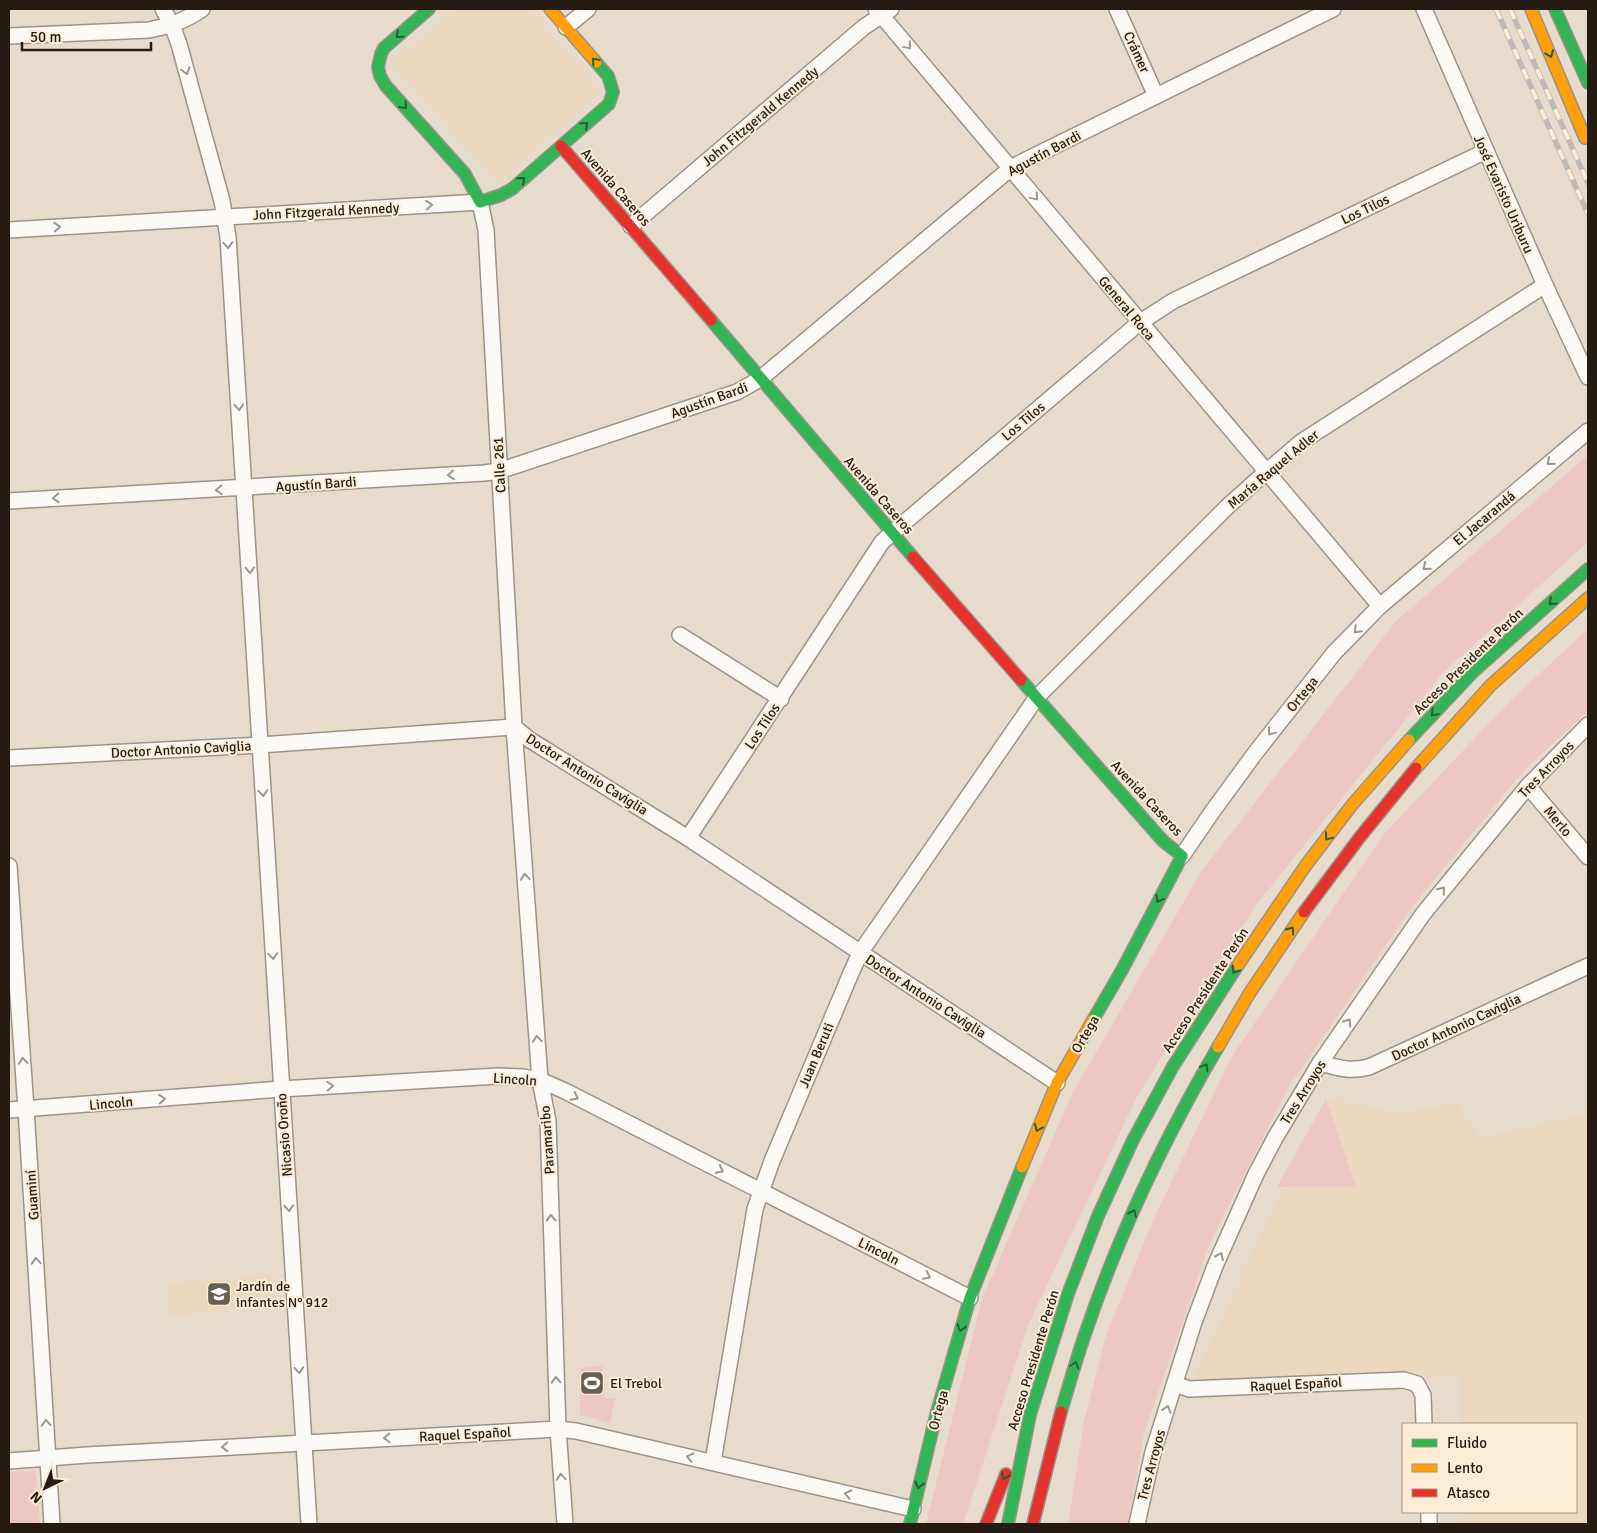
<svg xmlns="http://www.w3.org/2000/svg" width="1597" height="1533" viewBox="0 0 1597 1533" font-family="Signika,sans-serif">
  <rect width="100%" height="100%" fill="#e7dccc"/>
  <g fill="#ebd8be">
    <polygon points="456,9 529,9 601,92 496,182 393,63"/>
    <polygon points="1326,1099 1395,1112 1457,1104 1480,1138 1588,1113 1588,1524 1463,1524 1463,1512 1576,1512 1576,1424 1461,1424 1460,1377 1190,1385"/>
    <polygon points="271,1275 272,1304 169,1317 167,1284"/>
  </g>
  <g fill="#edc7c3">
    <polygon points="1588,455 1588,542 1444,672 1256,905 1138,1095 1029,1323 963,1524 926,1524 982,1299 1073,1092 1201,872 1396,621"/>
    <polygon points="1588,629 1588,711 1525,769 1413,906 1288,1088 1209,1245 1144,1434 1128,1524 1068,1524 1084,1421 1107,1332 1155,1216 1232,1056 1384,834 1510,701"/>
    <polygon points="1326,1099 1356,1187 1277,1187"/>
    <polygon points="602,1366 604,1398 615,1398 610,1423 580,1415 580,1368"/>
    <polygon points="36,1470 40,1524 9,1524 9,1472"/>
  </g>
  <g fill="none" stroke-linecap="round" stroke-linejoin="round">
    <defs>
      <g id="street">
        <path d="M 163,9 L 172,25 L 179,44 L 222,201 L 228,237 C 257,666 281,1095 309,1524"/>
        <polyline points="876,9 1380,606"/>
        <polyline points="1117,9 1156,96"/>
        <polyline points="1424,9 1545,285 1588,377"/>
        <polyline points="566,27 588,9"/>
        <path d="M 9,36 L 149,30 C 169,26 185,21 202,9"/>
        <polyline points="631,226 864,27 891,9"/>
        <polyline points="9,230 480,202 486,230 514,727 540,1080 548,1121 558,1429 565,1524"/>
        <polyline points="9,501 484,473 499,471 737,392 760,379 1011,168 1026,160 1333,9"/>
        <polyline points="680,635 781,699"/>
        <polyline points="9,758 260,745 514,727 530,740 688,838 1057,1083"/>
        <polyline points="1528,786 1588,857"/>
        <polyline points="688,838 882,542 892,533 1139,323 1173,301 1486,151"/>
        <polyline points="1182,856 1212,812 1256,752 1334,653 1380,606 1588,431"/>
        <polyline points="9,866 26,1109 52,1524"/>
        <path d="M 1320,1063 C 1339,1068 1349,1072 1369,1067 L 1588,966"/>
        <polyline points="9,1110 281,1089 498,1076 523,1077 540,1080 565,1091 970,1298"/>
        <polyline points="1175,1384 1189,1389 1404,1380 1417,1384 1423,1395 1424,1424"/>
        <polyline points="9,1461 87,1455 558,1429 576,1431 913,1509"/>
        <polyline points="713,1462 755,1209 772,1161 851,973 860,953 871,937 1037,697 1227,507 1266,472 1301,442 1545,285"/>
        <polyline points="1429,1512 1429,1524"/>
        <polyline points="1137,1524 1153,1452 1194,1322 1215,1266 1256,1174 1275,1138 1320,1063 1423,914 1528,786 1588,725"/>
      </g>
      <g id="fast">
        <polyline points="429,9 384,48 381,54 378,67 380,76 386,86 465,174 480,202 501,195 512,189 609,104 613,92 608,76 596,62"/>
        <polyline points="1555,9 1588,83"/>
        <polyline points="1580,126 1588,138"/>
        <polyline points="711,320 913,557"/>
        <polyline points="1021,680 1163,841 1182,856 1122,970 1093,1020"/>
        <polyline points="1409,740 1473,672 1588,569"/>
        <path d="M 1061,1412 C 1068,1388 1075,1364 1083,1340 C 1117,1238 1164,1139 1218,1047"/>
        <polyline points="910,1524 936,1415 970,1298 1022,1167"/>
        <polyline points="1008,1524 1030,1415 1068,1294 1098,1216 1133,1140 1172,1068 1238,965"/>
      </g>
      <g id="slow">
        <polyline points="550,9 596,62"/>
        <polyline points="1531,9 1585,138"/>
        <polyline points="1416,768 1491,685 1588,598"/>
        <polyline points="1238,965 1306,865 1352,805 1409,740"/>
        <polyline points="1218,1047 1249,994 1304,912"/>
        <polyline points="1022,1167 1057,1083 1093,1020"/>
      </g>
      <g id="jam">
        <polyline points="561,146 711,320"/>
        <polyline points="913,557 1021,680"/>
        <polyline points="1304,912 1360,837 1416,768"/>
        <polyline points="986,1524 1006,1474"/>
        <polyline points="1033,1524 1061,1412"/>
      </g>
    </defs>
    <use href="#street" stroke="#9b9387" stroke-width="18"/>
    <use href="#fast" stroke="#9b9387" stroke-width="14"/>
    <use href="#slow" stroke="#9b9387" stroke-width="14"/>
    <use href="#jam" stroke="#9b9387" stroke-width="14"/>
    <use href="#street" stroke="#fbfaf7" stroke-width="15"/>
    <use href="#fast" stroke="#30b455" stroke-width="11"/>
    <use href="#slow" stroke="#ff9f0a" stroke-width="11"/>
    <use href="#jam" stroke="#e5322d" stroke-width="11"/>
    <defs>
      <g id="rail">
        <polyline points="1496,9 1588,214"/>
        <polyline points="1510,9 1588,183"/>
      </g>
    </defs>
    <use href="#rail" stroke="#bcbab6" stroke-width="5.5"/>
    <use href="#rail" stroke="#fcebd5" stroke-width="4" stroke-dasharray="11" stroke-linecap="butt"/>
  </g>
  <defs><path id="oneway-chevron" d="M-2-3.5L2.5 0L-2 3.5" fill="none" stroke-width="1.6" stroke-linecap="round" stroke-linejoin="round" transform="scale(1.25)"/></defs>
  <g stroke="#296030">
    <use href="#oneway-chevron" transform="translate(399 35) rotate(139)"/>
    <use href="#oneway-chevron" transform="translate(1550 54) rotate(67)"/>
    <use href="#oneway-chevron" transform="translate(595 61) rotate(-131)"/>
    <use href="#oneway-chevron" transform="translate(404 106) rotate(48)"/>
    <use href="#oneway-chevron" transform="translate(585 125) rotate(-42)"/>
    <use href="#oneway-chevron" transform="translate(522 180) rotate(-41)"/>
    <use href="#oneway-chevron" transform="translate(1552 602) rotate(138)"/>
    <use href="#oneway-chevron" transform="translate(1434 713) rotate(134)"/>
    <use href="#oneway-chevron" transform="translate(1328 837) rotate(127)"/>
    <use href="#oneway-chevron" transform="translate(1159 899) rotate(118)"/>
    <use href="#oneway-chevron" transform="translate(1291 930) rotate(-54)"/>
    <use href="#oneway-chevron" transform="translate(1235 970) rotate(124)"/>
    <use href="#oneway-chevron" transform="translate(1205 1067) rotate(-59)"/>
    <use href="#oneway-chevron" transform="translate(1038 1128) rotate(113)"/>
    <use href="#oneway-chevron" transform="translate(1133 1213) rotate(-66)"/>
    <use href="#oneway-chevron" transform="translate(961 1328) rotate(107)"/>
    <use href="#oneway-chevron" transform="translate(1075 1365) rotate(-72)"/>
    <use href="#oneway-chevron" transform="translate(1005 1476) rotate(112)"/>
    <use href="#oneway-chevron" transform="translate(919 1485) rotate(104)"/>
  </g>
  <g stroke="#9a9690">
    <use href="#oneway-chevron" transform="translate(908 46) rotate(50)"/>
    <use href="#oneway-chevron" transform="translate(186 71) rotate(74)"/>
    <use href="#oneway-chevron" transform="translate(1035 197) rotate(50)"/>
    <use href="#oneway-chevron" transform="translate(429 205) rotate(-3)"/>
    <use href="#oneway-chevron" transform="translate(57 227) rotate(-3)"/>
    <use href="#oneway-chevron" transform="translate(228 245) rotate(86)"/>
    <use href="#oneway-chevron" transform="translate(239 407) rotate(86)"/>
    <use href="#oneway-chevron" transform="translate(1550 462) rotate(140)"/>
    <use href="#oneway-chevron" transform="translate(451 475) rotate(176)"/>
    <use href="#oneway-chevron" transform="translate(219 490) rotate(177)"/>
    <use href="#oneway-chevron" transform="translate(56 498) rotate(177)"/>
    <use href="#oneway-chevron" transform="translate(1426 567) rotate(140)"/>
    <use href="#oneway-chevron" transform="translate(250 570) rotate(87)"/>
    <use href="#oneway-chevron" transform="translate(1357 630) rotate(134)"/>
    <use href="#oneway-chevron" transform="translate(1271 732) rotate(127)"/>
    <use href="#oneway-chevron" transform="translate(263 793) rotate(86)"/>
    <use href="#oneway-chevron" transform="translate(525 877) rotate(-94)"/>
    <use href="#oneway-chevron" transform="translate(1442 890) rotate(-51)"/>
    <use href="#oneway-chevron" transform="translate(273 956) rotate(86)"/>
    <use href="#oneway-chevron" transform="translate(1348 1022) rotate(-55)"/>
    <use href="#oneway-chevron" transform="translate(537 1039) rotate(-94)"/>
    <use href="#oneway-chevron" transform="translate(23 1061) rotate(-94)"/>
    <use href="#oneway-chevron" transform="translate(330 1086) rotate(-3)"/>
    <use href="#oneway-chevron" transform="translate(575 1097) rotate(27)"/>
    <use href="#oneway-chevron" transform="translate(162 1099) rotate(-5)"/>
    <use href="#oneway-chevron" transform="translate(720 1170) rotate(27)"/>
    <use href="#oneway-chevron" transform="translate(289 1208) rotate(86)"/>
    <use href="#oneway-chevron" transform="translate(551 1218) rotate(-92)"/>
    <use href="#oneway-chevron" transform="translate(1220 1256) rotate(-66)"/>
    <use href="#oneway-chevron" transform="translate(36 1261) rotate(-94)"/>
    <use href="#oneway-chevron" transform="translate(927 1276) rotate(27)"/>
    <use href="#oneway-chevron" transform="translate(299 1370) rotate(86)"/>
    <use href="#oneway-chevron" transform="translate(556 1380) rotate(-92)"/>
    <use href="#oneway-chevron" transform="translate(1167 1409) rotate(-72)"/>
    <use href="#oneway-chevron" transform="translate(46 1423) rotate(-94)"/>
    <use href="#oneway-chevron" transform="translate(387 1438) rotate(177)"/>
    <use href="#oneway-chevron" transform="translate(225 1447) rotate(177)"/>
    <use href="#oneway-chevron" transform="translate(690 1457) rotate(-167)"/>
    <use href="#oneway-chevron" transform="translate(561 1477) rotate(-94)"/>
    <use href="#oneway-chevron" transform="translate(848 1494) rotate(-167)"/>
  </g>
  <defs>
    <symbol id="school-square" viewBox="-11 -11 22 22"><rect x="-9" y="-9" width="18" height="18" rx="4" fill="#685f53" stroke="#fcebd5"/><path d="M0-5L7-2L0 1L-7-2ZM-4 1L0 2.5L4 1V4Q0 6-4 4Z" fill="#fff"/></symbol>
    <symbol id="stadium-square" viewBox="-11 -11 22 22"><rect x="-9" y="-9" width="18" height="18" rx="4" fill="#685f53" stroke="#fcebd5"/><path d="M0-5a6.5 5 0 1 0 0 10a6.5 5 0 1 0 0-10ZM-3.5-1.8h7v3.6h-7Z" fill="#fff"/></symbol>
  </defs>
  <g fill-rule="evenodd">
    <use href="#school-square" x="205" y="1280" width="28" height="28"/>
    <use href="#stadium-square" x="578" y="1369" width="28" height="28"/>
  </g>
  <g text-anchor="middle" stroke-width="4" stroke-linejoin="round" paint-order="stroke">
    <g font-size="14" fill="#241c12" stroke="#fcebd5">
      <text transform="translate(1137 52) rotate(65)" y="5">Crámer</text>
      <text transform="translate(760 116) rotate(-40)" y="5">John Fitzgerald Kennedy</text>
      <text transform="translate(1044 153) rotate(-28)" y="5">Agustín Bardi</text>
      <text transform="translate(616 187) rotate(49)" y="5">Avenida Caseros</text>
      <text transform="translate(1504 194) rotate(66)" y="5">José Evaristo Uriburu</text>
      <text transform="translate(1365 209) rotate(-26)" y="5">Los Tilos</text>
      <text transform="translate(326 211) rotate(-3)" y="5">John Fitzgerald Kennedy</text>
      <text transform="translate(1127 308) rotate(50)" y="5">General Roca</text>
      <text transform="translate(709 400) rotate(-20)" y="5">Agustín Bardi</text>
      <text transform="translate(1023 421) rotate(-40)" y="5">Los Tilos</text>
      <text transform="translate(499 465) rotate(-93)" y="5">Calle 261</text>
      <text transform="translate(1273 469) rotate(-40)" y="5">María Raquel Adler</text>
      <text transform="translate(316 484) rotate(-4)" y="5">Agustín Bardi</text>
      <text transform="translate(879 495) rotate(49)" y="5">Avenida Caseros</text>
      <text transform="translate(1484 518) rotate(-40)" y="5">El Jacarandá</text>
      <text transform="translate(1468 661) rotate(-44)" y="5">Acceso Presidente Perón</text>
      <text transform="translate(1302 694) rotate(-51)" y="5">Ortega</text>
      <text transform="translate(762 726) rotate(-56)" y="5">Los Tilos</text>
      <text transform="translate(181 749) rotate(-3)" y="5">Doctor Antonio Caviglia</text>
      <text transform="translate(1546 769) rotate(-46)" y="5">Tres Arroyos</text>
      <text transform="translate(587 774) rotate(32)" y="5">Doctor Antonio Caviglia</text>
      <text transform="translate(1147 798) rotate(47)" y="5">Avenida Caseros</text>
      <text transform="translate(1558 821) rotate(50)" y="5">Merlo</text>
      <text transform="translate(1205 990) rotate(-57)" y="5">Acceso Presidente Perón</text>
      <text transform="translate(926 996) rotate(33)" y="5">Doctor Antonio Caviglia</text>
      <text transform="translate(1456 1027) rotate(-25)" y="5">Doctor Antonio Caviglia</text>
      <text transform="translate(1085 1034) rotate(-60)" y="5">Ortega</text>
      <text transform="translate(816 1055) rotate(-67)" y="5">Juan Beruti</text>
      <text transform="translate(515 1079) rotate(4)" y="5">Lincoln</text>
      <text transform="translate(1303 1092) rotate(-58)" y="5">Tres Arroyos</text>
      <text transform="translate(111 1103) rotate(-5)" y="5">Lincoln</text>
      <text transform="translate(284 1135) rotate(-94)" y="5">Nicasio Oroño</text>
      <text transform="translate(547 1140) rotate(-94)" y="5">Paramaribo</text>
      <text transform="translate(32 1195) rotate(-94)" y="5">Guaminí</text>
      <text transform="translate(879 1251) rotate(27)" y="5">Lincoln</text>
      <text transform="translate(1033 1360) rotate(-73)" y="5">Acceso Presidente Perón</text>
      <text transform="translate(1296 1384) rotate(-3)" y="5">Raquel Español</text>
      <text transform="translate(938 1410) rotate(-75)" y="5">Ortega</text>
      <text transform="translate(465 1434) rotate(-3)" y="5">Raquel Español</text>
      <text transform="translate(1151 1465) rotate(-75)" y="5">Tres Arroyos</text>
    </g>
    <g font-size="14" fill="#241c12" stroke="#fcebd5" text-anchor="start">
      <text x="236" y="1291">Jardín de<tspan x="236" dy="16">infantes N° 912</tspan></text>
      <text x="610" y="1388">El Trebol</text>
    </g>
  </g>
  <rect width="1597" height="1533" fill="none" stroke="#241c12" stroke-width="20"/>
  <rect x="1402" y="1423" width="175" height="90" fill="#fcebd5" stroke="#a69887"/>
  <rect x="1412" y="1439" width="25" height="8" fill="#30b455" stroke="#a69887"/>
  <text x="1447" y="1448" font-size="15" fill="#241c12">Fluido</text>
  <rect x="1412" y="1464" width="25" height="8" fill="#ff9f0a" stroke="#a69887"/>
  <text x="1447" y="1473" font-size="15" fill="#241c12">Lento</text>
  <rect x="1412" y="1489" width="25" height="8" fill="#e5322d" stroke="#a69887"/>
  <text x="1447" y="1498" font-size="15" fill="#241c12">Atasco</text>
  <g transform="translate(45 1488) rotate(223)" stroke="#fcebd5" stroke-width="4" paint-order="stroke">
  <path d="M0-4L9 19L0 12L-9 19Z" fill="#241c12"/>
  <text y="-8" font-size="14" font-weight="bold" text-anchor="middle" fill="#241c12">N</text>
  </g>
  <path d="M22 42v8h129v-8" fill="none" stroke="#241c12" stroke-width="2.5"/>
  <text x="30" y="42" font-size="15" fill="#241c12" stroke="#fcebd5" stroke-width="4" paint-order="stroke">50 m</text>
</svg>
